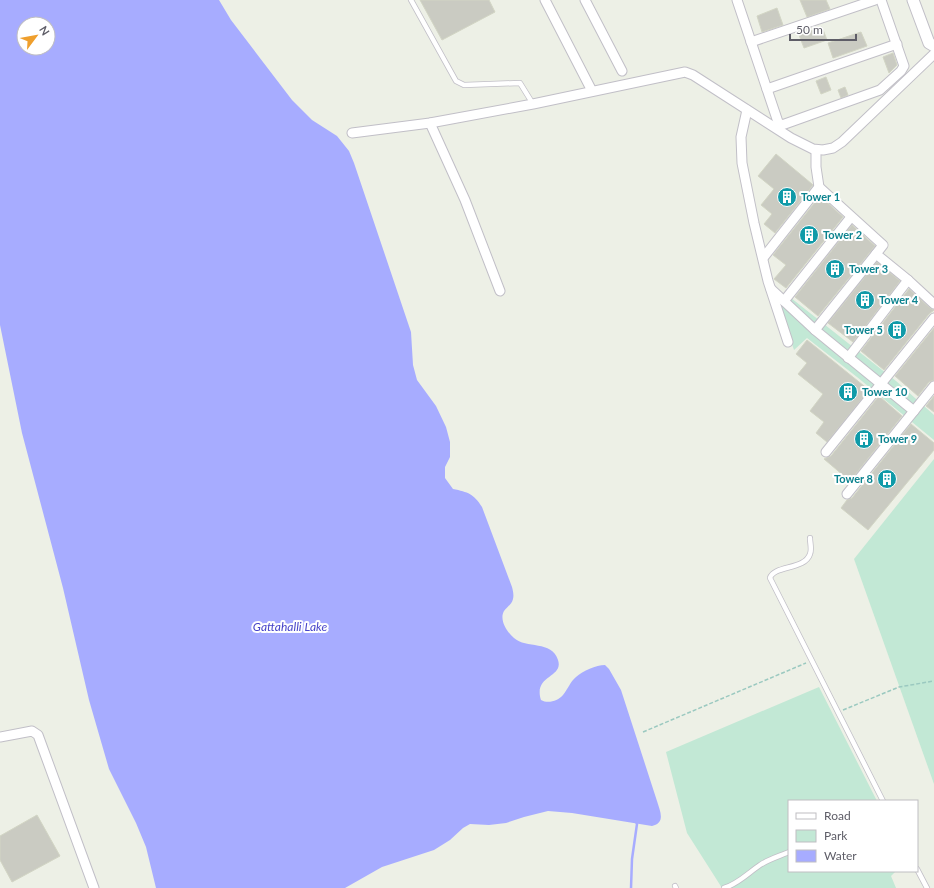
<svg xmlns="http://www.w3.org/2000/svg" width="934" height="888" viewBox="0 0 934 888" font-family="Lato,sans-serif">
  <rect width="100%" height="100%" fill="#edf0e6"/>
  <g fill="#c2e8d5">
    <polygon points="791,298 896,381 934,415 934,440 857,377 807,338 794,350 780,308"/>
    <polygon points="934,459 934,784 854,559"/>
    <polygon points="819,687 877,801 789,801 789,871 896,871 891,876 896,888 722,888 687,833 666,752"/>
  </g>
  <path fill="#a7acff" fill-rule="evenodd" d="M 0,0 L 219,0 L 231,20 L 292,100 L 312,120 L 337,136 L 349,151 L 354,163 L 411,332 L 413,365 L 417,380 L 436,406 L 446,427 L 450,442 L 450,457 L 445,467 L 445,478 L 453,489 C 468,492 474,494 482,507 L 512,587 C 513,591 514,595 513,599 C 512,604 507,607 504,611 C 499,620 507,632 514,638 C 526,649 552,640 558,660 C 564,678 533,675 541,700 C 548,704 558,701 563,695 C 568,689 570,682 576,677 C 583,671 596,665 605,665 L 609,669 L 621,690 L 657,801 C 660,811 666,823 652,826 L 572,813 L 548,811 L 524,817 L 506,823 L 489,825 L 470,824 L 463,828 L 450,840 L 434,850 L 382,867 L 345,888 L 156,888 L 146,847 L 136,823 L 109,769 L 89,700 L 63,588 L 22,433 L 0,325 ZM 24,24 L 48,24 L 48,48 L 24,48 Z"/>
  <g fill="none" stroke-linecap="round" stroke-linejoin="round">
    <polyline stroke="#a7acff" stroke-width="2.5" points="631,888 632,859 637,824 636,822"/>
  </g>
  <g fill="#cacbc2" stroke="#d2d5c4">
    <polygon points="420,0 489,0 495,12 442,40"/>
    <polygon points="800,0 826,0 830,9 807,17"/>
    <polygon points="777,8 783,25 762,32 757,16"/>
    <polygon points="822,27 827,40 804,48 799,35"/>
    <polygon points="861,32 867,46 833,58 828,43"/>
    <polygon points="893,53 897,65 889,73 883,57"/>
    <polygon points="826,77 831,90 821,94 816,81"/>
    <polygon points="845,87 848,95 841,98 838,90"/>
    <polygon points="776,154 812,184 813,185 775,233 764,224 772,214 761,205 774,189 758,176"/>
    <polygon points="820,196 843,217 786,288 774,279 786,265 773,255"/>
    <polygon points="852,225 875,246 818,316 795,297"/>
    <polygon points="877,262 900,281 853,342 828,323"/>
    <polygon points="909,289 930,308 934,310 929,314 884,370 861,351"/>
    <polygon points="934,328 934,380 929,382 918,396 895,376"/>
    <polygon points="807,340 869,390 827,442 816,433 824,422 810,411 823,394 798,374 807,363 796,354"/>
    <polygon points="879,396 902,416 850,481 824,459 831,456"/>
    <polygon points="934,396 934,412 926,406"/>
    <polygon points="911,424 934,443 934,450 868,530 841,508 847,500 852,498"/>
    <polygon points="37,815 60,856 12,882 0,860 0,836"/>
  </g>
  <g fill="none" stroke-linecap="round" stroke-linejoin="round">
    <defs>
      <g id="service">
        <polyline points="411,0 456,81 464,85 520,83 533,104"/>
        <path d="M 810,538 C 810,543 812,550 810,554 C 805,570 774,565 770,578 L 883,801"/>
        <polyline points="917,869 927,888"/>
        <polyline points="675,886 676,888"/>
        <path d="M 724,888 C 738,884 748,873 760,865 C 769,859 780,856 789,852"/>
      </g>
      <g id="minor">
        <polyline points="545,0 592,91"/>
        <polyline points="585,0 622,71"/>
        <polyline points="737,0 778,122 782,125 880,90 901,71 904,66 881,0"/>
        <polyline points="751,42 875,0"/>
        <polyline points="767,89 897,44"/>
        <polyline points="747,110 741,137 742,163 754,223 768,281 788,342"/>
        <polyline points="430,123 465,200 500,291"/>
        <polyline points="352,133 430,123 533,104 685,72 693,75 791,138 813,149 823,150 833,148 842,142 934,54"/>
        <polyline points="816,150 816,167 819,187"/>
        <polyline points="763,258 819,187 883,245 876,254 908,280 934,304"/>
        <polyline points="771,289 815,330 914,411"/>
        <polyline points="784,301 851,217"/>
        <polyline points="815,330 876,254"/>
        <polyline points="848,358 908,280"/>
        <polyline points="826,452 934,318"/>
        <polyline points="847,494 934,386"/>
        <polyline points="0,737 32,731 38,735 94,888"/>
      </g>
      <polyline id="tertiary" points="913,0 929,43 934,46"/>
    </defs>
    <use href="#service" stroke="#c1bfc7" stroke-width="6"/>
    <use href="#minor" stroke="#c1bfc7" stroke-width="11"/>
    <use href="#tertiary" stroke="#c1bfc7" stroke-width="13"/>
    <g stroke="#9bc9c0" stroke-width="1.5" stroke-dasharray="4 2" stroke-linecap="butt">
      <polyline points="843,710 899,687 934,681"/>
      <polyline points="643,732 806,663"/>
    </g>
    <use href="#service" stroke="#fff" stroke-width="4.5"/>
    <use href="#minor" stroke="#fff" stroke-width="9"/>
    <use href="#tertiary" stroke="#fff" stroke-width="11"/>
  </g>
  <defs>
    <symbol id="building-disc" viewBox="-11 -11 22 22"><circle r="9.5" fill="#0f9aa8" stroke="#fff"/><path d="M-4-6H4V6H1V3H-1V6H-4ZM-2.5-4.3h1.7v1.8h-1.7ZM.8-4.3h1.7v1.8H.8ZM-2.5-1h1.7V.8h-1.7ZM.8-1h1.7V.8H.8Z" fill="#fff"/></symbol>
  </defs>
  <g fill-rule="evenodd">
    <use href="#building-disc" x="776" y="186" width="22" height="22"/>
    <use href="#building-disc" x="798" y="224" width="22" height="22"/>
    <use href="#building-disc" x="824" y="258" width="22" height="22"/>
    <use href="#building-disc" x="854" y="289" width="22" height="22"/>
    <use href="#building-disc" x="886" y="319" width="22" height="22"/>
    <use href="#building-disc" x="837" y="381" width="22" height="22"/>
    <use href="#building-disc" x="853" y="428" width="22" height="22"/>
    <use href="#building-disc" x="876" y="468" width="22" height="22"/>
  </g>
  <g text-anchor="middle" stroke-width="4" stroke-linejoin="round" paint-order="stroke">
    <g font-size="11" font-weight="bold" fill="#0d838f" stroke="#fff" text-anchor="start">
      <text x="801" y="201">Tower 1</text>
      <text x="823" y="239">Tower 2</text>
      <text x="849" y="273">Tower 3</text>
      <text x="879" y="304">Tower 4</text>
      <text x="883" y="334" text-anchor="end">Tower 5</text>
      <text x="862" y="396">Tower 10</text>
      <text x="878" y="443">Tower 9</text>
      <text x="873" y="483" text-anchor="end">Tower 8</text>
    </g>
    <g font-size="12" font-style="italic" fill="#4744c8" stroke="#fff">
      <text x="290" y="631">Gattahalli Lake</text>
    </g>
  </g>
  <rect x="788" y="800" width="130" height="72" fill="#ffffff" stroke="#bfbec2"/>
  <rect x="796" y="813" width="20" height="6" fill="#ffffff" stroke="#bfbec2"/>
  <text x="824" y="820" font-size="12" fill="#5e5d67">Road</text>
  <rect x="796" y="830" width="20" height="12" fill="#c2e8d5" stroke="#bfbec2"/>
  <text x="824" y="840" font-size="12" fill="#5e5d67">Park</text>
  <rect x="796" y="850" width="20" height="12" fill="#a7acff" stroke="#bfbec2"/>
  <text x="824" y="860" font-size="12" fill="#5e5d67">Water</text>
  <g transform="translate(36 36) rotate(58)"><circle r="19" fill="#ffffff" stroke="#bfbec2"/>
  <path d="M0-3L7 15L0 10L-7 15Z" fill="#ef9f2d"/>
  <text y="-6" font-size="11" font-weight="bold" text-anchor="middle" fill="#5e5d67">N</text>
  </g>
  <path d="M790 34v6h66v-6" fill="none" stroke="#5e5d67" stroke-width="2"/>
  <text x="796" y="34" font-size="12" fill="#5e5d67" stroke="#ffffff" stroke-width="3" paint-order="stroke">50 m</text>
</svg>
